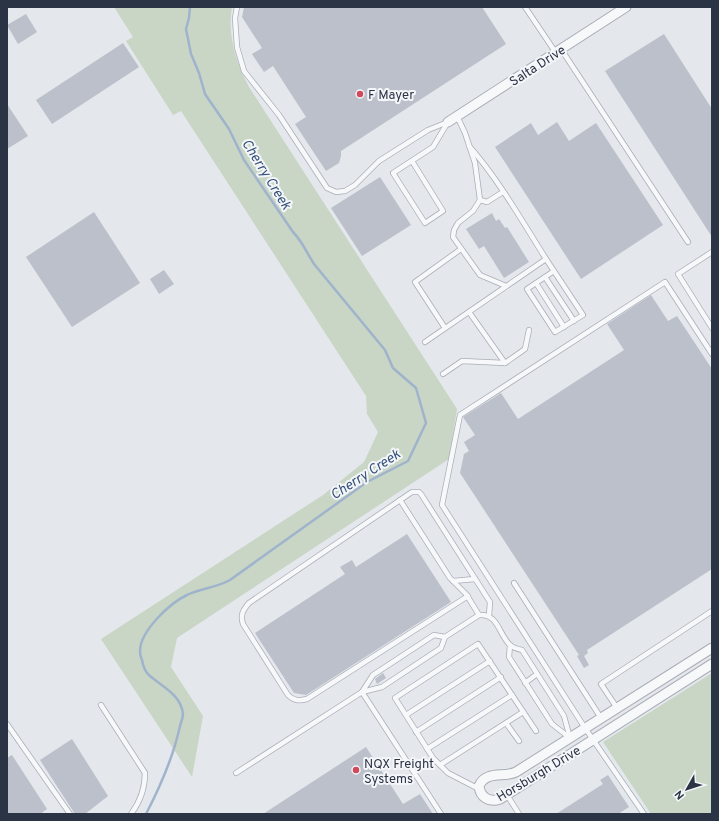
<svg xmlns="http://www.w3.org/2000/svg" width="719" height="821" viewBox="0 0 719 821" font-family="Overpass,sans-serif">
  <rect width="100%" height="100%" fill="#e4e7ec"/>
  <g fill="#c9d6c5">
    <path d="M 114,7 L 232,7 C 227,35 236,62 249,87 L 457,409 L 449,459 L 177,638 L 171,667 L 203,716 L 192,777 L 101,639 L 323,495 L 364,462 L 378,432 L 367,414 L 366,396 L 181,111 L 173,115 L 126,41 L 133,37 Z"/>
    <polygon points="712,673 712,814 651,814 603,742"/>
  </g>
  <g fill="none" stroke-linecap="round" stroke-linejoin="round">
    <path stroke="#9fb4cc" stroke-width="2.5" d="M 146,814 C 159,789 174,754 180,726 C 181,722 183,718 183,714 C 181,695 163,687 150,676 C 145,672 143,666 142,660 C 141,658 140,654 140,651 C 140,631 170,603 187,595 C 201,588 216,588 230,580 L 367,482 L 408,461 L 426,423 L 416,388 L 393,368 L 385,350 L 314,264 C 307,253 302,241 293,232 L 244,160 L 229,129 L 205,94 L 199,73 L 191,54 L 186,29 L 189,18 L 190,7"/>
  </g>
  <g fill="#bbc0ca">
    <polygon points="244,7 482,7 506,44 341,151 341,156 339,163 326,171 295,124 306,117 273,66 264,72 252,54 262,48 242,17"/>
    <polygon points="26,14 37,32 18,44 7,25"/>
    <polygon points="664,34 712,109 712,237 605,71"/>
    <polygon points="123,43 139,67 52,124 36,100"/>
    <polygon points="7,104 28,136 7,149"/>
    <polygon points="557,122 569,141 596,123 663,225 581,279 495,147 531,123 538,135"/>
    <polygon points="380,177 411,225 362,256 331,208"/>
    <polygon points="94,212 140,283 72,327 26,257"/>
    <polygon points="492,213 496,221 499,219 505,228 507,227 529,262 504,278 484,246 479,249 466,229"/>
    <polygon points="164,270 174,284 159,294 150,279"/>
    <polygon points="651,295 668,321 677,316 712,369 712,569 587,650 588,653 584,656 589,665 584,668 577,656 579,655 460,473 464,454 469,451 464,442 475,435 463,417 501,393 518,419 624,350 607,324"/>
    <polygon points="407,534 451,602 306,695 294,693 255,633 345,574 340,567 352,560 356,567"/>
    <polygon points="383,673 386,678 377,684 375,679"/>
    <polygon points="72,739 108,796 85,814 75,814 40,760"/>
    <polygon points="366,747 403,804 420,794 433,814 263,814"/>
    <polygon points="12,755 47,809 40,814 7,814 7,758"/>
    <polygon points="608,775 629,807 618,814 556,814 603,784 600,780"/>
  </g>
  <g fill="none" stroke-linecap="round" stroke-linejoin="round">
    <defs>
      <g id="lane">
        <polyline points="237,7 235,18 237,47 244,71 279,115 327,188 336,192 345,191 355,185 379,161 428,130 448,122"/>
        <polyline points="525,7 556,53"/>
        <polyline points="561,49 688,242"/>
        <polyline points="457,116 465,133 475,163 480,200 473,211 458,223 454,230 453,237 480,275 506,286"/>
        <polyline points="412,161 443,211 425,223 393,173 433,147 448,122"/>
        <polyline points="480,200 487,202 503,192"/>
        <polyline points="712,252 678,274 712,328"/>
        <polyline points="546,259 583,315 555,332 527,289 554,271"/>
        <polyline points="545,277 574,321"/>
        <polyline points="536,283 564,327"/>
        <polyline points="469,312 505,363"/>
        <polyline points="445,328 415,282 461,249"/>
        <path d="M 425,342 L 546,259 C 522,221 499,180 469,146"/>
        <polyline points="443,374 462,361 505,363 525,349 529,330"/>
        <polyline points="400,500 450,578 466,594 479,615"/>
        <polyline points="453,581 475,579"/>
        <polyline points="514,583 601,718"/>
        <path d="M 468,596 L 307,699 C 299,701 294,701 288,695 L 243,624 C 240,615 243,610 249,603 L 412,492 L 419,492 L 421,494 L 490,602 L 489,616"/>
        <polyline points="510,645 509,657 552,724 570,738"/>
        <polyline points="525,683 537,674"/>
        <path d="M 362,692 L 382,687 L 441,648 L 445,637 L 479,615 C 498,613 499,635 510,645 C 512,647 518,649 522,650 L 564,716 L 570,738"/>
        <polyline points="362,692 373,675 434,635 445,637"/>
        <path d="M 101,705 L 145,773 C 145,788 140,802 131,814"/>
        <polyline points="617,708 601,684 712,611"/>
        <polyline points="406,715 490,661"/>
        <polyline points="506,723 519,741"/>
        <polyline points="7,724 70,814"/>
        <polyline points="416,732 501,677"/>
        <polyline points="427,749 512,695"/>
        <polyline points="440,765 523,712"/>
        <polyline points="236,773 362,692 441,814"/>
        <polyline points="479,789 448,773 433,758 395,698 478,644 536,731"/>
        <polyline points="507,795 519,814"/>
        <polyline points="644,814 585,728 442,505 460,415 665,282 712,354"/>
      </g>
      <g id="street">
        <polyline points="448,122 626,7"/>
        <path d="M 712,648 L 516,772 C 504,778 486,770 479,786 C 480,797 489,803 500,799 L 712,664"/>
      </g>
    </defs>
    <use href="#lane" stroke="#a9aeb7" stroke-width="6"/>
    <use href="#street" stroke="#a9aeb7" stroke-width="11"/>
    <use href="#lane" stroke="#f7f8fa" stroke-width="4.5"/>
    <use href="#street" stroke="#f7f8fa" stroke-width="9"/>
  </g>
  <g fill="#d1495b" stroke="#f4f6f9" stroke-width="1.5">
    <circle cx="360" cy="94" r="4"/>
    <circle cx="356" cy="770" r="4"/>
  </g>
  <g text-anchor="middle" stroke-width="4" stroke-linejoin="round" paint-order="stroke">
    <g font-size="13" fill="#2b3445" stroke="#f4f6f9">
      <text transform="translate(537 65) rotate(-33)" y="5">Salta Drive</text>
      <text transform="translate(538 773) rotate(-31)" y="5">Horsburgh Drive</text>
    </g>
    <g font-size="13" fill="#2b3445" stroke="#f4f6f9" text-anchor="start">
      <text x="368" y="99">F Mayer</text>
      <text x="364" y="768">NQX Freight<tspan x="364" dy="15">Systems</tspan></text>
    </g>
    <g font-size="14" font-style="italic" fill="#34527a" stroke="#f4f6f9">
      <text transform="translate(267 174) rotate(58)" y="5">Cherry Creek</text>
      <text transform="translate(365 474) rotate(-33)" y="5">Cherry Creek</text>
    </g>
  </g>
  <rect width="719" height="821" fill="none" stroke="#2b3445" stroke-width="16"/>
  <g transform="translate(687 789) rotate(231)" stroke="#f4f6f9" stroke-width="3" paint-order="stroke">
  <path d="M0-3L7 15L0 10L-7 15Z" fill="#2b3445"/>
  <text y="-6" font-size="11" font-weight="bold" text-anchor="middle" fill="#2b3445">N</text>
  </g>
</svg>
